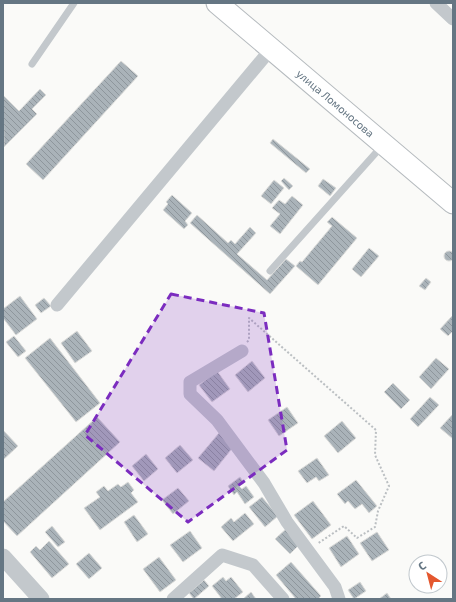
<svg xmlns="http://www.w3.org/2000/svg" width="456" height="602" viewBox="0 0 456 602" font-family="'Exo 2',sans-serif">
  <defs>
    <pattern id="building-back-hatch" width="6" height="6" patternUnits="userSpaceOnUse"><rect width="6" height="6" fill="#aab3b9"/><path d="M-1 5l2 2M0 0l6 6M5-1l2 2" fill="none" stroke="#8e969c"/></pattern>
  </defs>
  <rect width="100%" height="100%" fill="#fafaf8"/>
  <g fill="url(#building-back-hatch)" stroke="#dcdcda">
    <polygon points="121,61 138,76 43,180 26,164"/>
    <polygon points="40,89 46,95 32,109 37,114 4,147 3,95 19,111"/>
    <polygon points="273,139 310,169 306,173 270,143"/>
    <polygon points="284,178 293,186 289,190 281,181"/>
    <polygon points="323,179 336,188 330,196 318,186"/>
    <polygon points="274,180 284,188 271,204 261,196"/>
    <polygon points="172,195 192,213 185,221 188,225 184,229 163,210 168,204 166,202"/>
    <polygon points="292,196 303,205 280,234 270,226 280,214 272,208 279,200 285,204"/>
    <polygon points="197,215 228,243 231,240 235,244 250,227 256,233 237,254 267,280 286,259 295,266 270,294 190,223"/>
    <polygon points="332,217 357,238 318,285 296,266 300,261 302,262 332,226 327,222"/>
    <polygon points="369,248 379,256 361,277 352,269"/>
    <circle cx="449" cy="256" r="5"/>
    <polygon points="426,278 431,282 425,290 419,286"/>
    <polygon points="20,296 37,319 16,335 3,318 3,309"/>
    <polygon points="44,298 51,306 41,313 35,305"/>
    <polygon points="453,315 453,331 448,336 440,329"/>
    <polygon points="77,331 92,351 75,363 61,343"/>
    <polygon points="14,336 26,351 18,357 6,342"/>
    <polygon points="50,338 100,403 76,422 25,358"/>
    <polygon points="436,358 449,369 431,389 419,377"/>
    <polygon points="252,361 265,378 248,392 235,375"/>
    <polygon points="217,371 230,389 212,402 199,385"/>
    <polygon points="393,383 410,400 401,409 384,392"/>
    <polygon points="430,397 439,405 418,427 410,419"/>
    <polygon points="287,407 298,423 279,436 268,420"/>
    <polygon points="453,414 453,439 440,428"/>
    <polygon points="97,417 120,442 17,536 3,521 3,502"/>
    <polygon points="342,421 356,438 338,453 324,436"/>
    <polygon points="3,430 18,446 3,460"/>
    <polygon points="219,433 234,446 214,471 198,458"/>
    <polygon points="180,445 193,460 177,473 165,458"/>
    <polygon points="146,454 158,469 144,481 132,466"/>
    <polygon points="317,458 329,475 319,481 316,477 307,483 298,471"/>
    <polygon points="240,477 244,483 239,486 242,489 246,486 254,497 245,504 237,492 234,495 228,486"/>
    <polygon points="356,480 377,506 369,513 362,504 355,509 348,501 345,504 337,494"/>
    <polygon points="128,482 134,490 131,493 138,502 100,530 84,508 100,497 96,492 104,486 108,491 118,484 121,487"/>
    <polygon points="178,488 189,501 173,514 162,500"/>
    <polygon points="262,497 278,516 265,527 249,507"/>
    <polygon points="313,501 331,525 312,539 294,515"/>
    <polygon points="245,513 254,524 233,541 221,527 231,518 234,522"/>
    <polygon points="134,515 148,534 137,542 124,522"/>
    <polygon points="52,526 65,542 58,547 45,532"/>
    <polygon points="287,528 301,543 290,554 275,539"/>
    <polygon points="190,531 202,548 183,562 170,545"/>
    <polygon points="377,532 389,550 372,561 360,543"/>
    <polygon points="347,536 359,554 341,567 329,548"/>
    <polygon points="49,541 69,564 52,578 30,552 36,546 40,550"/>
    <polygon points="89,553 102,568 89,579 76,564"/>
    <polygon points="159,557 176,580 160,592 143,569"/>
    <polygon points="291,562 321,596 318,599 296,599 276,575"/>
    <polygon points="223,577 226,581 231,577 243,592 234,599 222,599 212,586"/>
    <polygon points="204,580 209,586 194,599 189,593"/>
    <polygon points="360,582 366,591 354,599 348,590"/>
    <polygon points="251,592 256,599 243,599"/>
    <polygon points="387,593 391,599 379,599"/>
  </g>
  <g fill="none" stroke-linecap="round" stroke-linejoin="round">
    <defs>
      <g id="primary">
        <path id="s1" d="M 217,3 L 453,203"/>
      </g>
    </defs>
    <use href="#primary" stroke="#b5babe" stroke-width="23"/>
    <polyline stroke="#bbbfc2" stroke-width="2" stroke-dasharray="2 2" stroke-linecap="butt" points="247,342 249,340 249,318 376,430 375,455 389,486 378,511 375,527 357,538 344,526 317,544"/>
    <g stroke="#c3c8cc" stroke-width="7">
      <polyline points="32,64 74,3"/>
      <polyline points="270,271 382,146"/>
    </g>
    <g stroke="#c3c8cc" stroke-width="13">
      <polyline points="436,3 453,19"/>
      <polyline points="57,305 271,49"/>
      <polyline points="242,351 190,382 190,394 217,420 264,483 287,522 335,587 339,599"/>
      <polyline points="173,599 222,555 253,565 283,599"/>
    </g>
    <polyline stroke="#c3c8cc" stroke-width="17" points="3,557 41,599"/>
    <use href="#primary" stroke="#fff" stroke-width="21"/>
  </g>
  <path fill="#7b2cbf" fill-opacity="0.2" stroke="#7b2cbf" stroke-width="3" stroke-dasharray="8 5" stroke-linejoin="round" d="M 171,294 L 264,313 L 287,450 L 188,522 L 85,435 Z"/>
  <g text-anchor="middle" stroke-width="4" stroke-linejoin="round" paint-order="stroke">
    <g font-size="11" fill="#657683" stroke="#fff">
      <text dy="4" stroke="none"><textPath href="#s1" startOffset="155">улица Ломоносова</textPath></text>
    </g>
  </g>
  <rect width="456" height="602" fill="none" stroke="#657683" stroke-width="8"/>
  <g transform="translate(428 574) rotate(324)"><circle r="19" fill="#ffffff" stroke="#c1c8cd"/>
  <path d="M0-3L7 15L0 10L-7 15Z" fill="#e4572e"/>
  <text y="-6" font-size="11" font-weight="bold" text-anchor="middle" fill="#657683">С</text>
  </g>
</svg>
